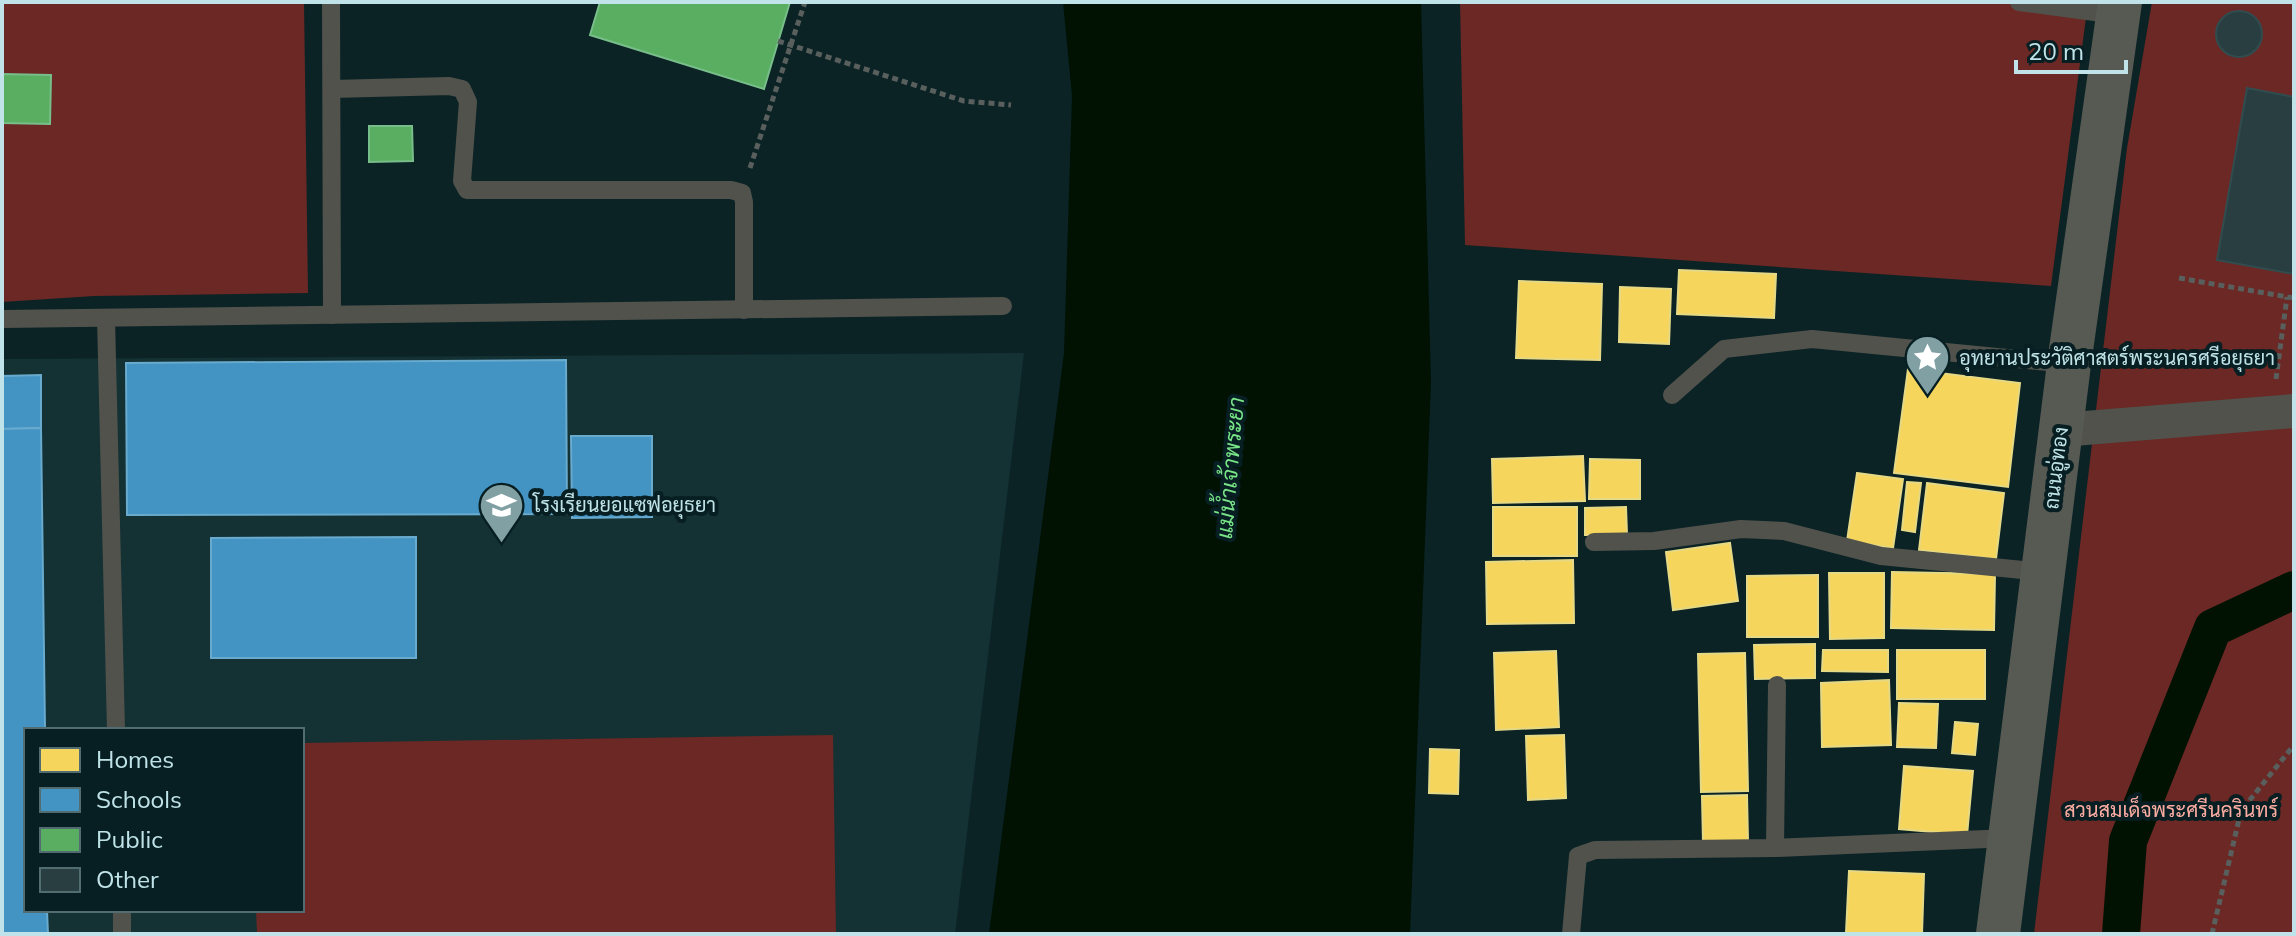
<svg xmlns="http://www.w3.org/2000/svg" width="2296" height="936" viewBox="0 0 2296 936" font-family="Mulish,Sarabun,sans-serif">
  <rect width="100%" height="100%" fill="#0b2325"/>
  <path fill="#143134" fill-rule="evenodd" d="M 1024,353 L 955,934 L 2,934 L 2,359 ZM 26,730 L 302,730 L 302,910 L 26,910 Z"/>
  <g fill="#6b2824">
    <polygon points="2,2 304,2 308,293 94,296 2,302"/>
    <polygon points="1460,2 2088,2 2051,286 1465,245"/>
    <polygon points="2152,2 2294,2 2294,934 2034,934 2127,148"/>
    <polygon points="833,735 836,934 257,934 256,910 302,910 302,743"/>
  </g>
  <polygon fill="#011203" points="1063,2 1421,2 1431,382 1410,934 989,934 1064,353 1072,96"/>
  <g fill="#f6d55c" stroke="#e6d986" stroke-width="2">
    <polygon points="1679,270 1776,274 1774,318 1677,314"/>
    <polygon points="1519,281 1602,284 1600,360 1516,358"/>
    <polygon points="1620,287 1671,289 1669,344 1619,342"/>
    <polygon points="1908,369 2020,383 2008,487 1894,473"/>
    <polygon points="1583,456 1585,501 1493,503 1492,459"/>
    <polygon points="1590,459 1640,460 1640,499 1589,499"/>
    <polygon points="1857,473 1903,479 1893,548 1847,541"/>
    <polygon points="1907,482 1921,483 1915,532 1902,530"/>
    <polygon points="1927,483 2004,493 1996,559 1919,550"/>
    <rect x="1493" y="507" width="84" height="49"/>
    <polygon points="1626,507 1627,535 1585,535 1585,508"/>
    <polygon points="1730,543 1738,601 1673,610 1666,552"/>
    <polygon points="1573,560 1574,623 1487,624 1486,562"/>
    <polygon points="1892,572 1995,574 1994,630 1891,628"/>
    <polygon points="1829,573 1884,573 1884,638 1830,639"/>
    <polygon points="1818,575 1818,637 1747,637 1747,576"/>
    <polygon points="1815,644 1815,678 1755,679 1754,645"/>
    <polygon points="1823,650 1888,650 1888,672 1822,671"/>
    <rect x="1897" y="650" width="88" height="49"/>
    <polygon points="1556,651 1559,727 1496,730 1494,653"/>
    <polygon points="1745,653 1748,791 1701,792 1698,654"/>
    <polygon points="1889,680 1891,745 1822,747 1821,683"/>
    <polygon points="1899,703 1938,704 1936,748 1897,747"/>
    <polygon points="1955,722 1978,724 1975,755 1952,753"/>
    <polygon points="1564,735 1566,798 1528,800 1526,736"/>
    <polygon points="1430,749 1459,750 1458,794 1429,793"/>
    <polygon points="1904,766 1973,771 1967,835 1899,829"/>
    <polygon points="1747,795 1748,841 1703,842 1702,796"/>
    <polygon points="1849,871 1924,874 1922,934 1846,933"/>
  </g>
  <g fill="#4393c3" stroke="#68abce" stroke-width="2">
    <polygon points="566,360 567,514 127,515 126,363"/>
    <polygon points="41,375 41,428 2,429 2,376"/>
    <polygon points="41,428 45,730 26,730 26,910 47,910 48,934 2,934 2,429"/>
    <polygon points="571,436 652,436 652,517 572,518"/>
    <polygon points="416,537 416,658 211,658 211,538"/>
  </g>
  <g fill="#5aae61" stroke="#78be8a" stroke-width="2">
    <polygon points="600,2 790,2 764,89 590,35"/>
    <polygon points="2,74 51,75 50,124 2,123"/>
    <polygon points="369,126 412,126 413,161 369,162"/>
  </g>
  <g fill="none" stroke-linecap="round" stroke-linejoin="round">
    <polyline stroke="#011203" stroke-width="38" points="2121,934 2128,841 2213,628 2294,590"/>
  </g>
  <g fill="#283e41" stroke="#314c4f" stroke-width="2">
    <circle cx="2239" cy="34" r="23"/>
    <polygon points="2247,88 2294,97 2294,274 2217,260"/>
  </g>
  <g fill="none" stroke-linecap="round" stroke-linejoin="round">
    <g stroke="#595f5d" stroke-width="5" stroke-dasharray="6 4" stroke-linecap="butt">
      <polyline points="778,41 964,101 1011,105"/>
      <polyline points="750,168 805,2"/>
      <polyline points="2179,278 2294,298"/>
      <polyline points="2276,379 2287,297"/>
      <polyline points="2212,934 2241,811 2294,745"/>
    </g>
    <g stroke="#51524c" stroke-width="18">
      <polyline points="331,2 332,315"/>
      <polyline points="2019,2 2117,15"/>
      <polyline points="332,89 449,86 462,89 468,102 462,181 467,190 731,190 742,193 744,202 744,310"/>
      <polyline points="106,318 116,730"/>
      <polyline points="2,319 1003,306"/>
      <polyline points="1672,395 1724,349 1812,339 2069,364"/>
      <polyline points="1594,542 1654,541 1741,529 1784,531 1881,556 2043,572"/>
      <polyline points="1775,848 1777,685"/>
      <polyline points="122,910 122,934"/>
      <polyline points="1571,934 1578,856 1595,850 1775,848 2010,838"/>
    </g>
    <polyline stroke="#51524c" stroke-width="34" points="2061,430 2294,411"/>
    <polyline stroke="#575a53" stroke-width="44" points="1998,934 2069,364 2120,2"/>
  </g>
  <defs>
    <symbol id="sight-pin" viewBox="-11 -11 22 30"><path d="M0 17L-7.5 6A9.5 9.5 0 1 1 7.5 6Z" fill="#80a0a4" stroke="#071f22"/><path d="M0-6L1.8-2.2L6-1.7L2.9 1.2L3.7 5.4L0 3.3L-3.7 5.4L-2.9 1.2L-6-1.7L-1.8-2.2Z" fill="#fff"/></symbol>
    <symbol id="school-pin" viewBox="-11 -11 22 30"><path d="M0 17L-7.5 6A9.5 9.5 0 1 1 7.5 6Z" fill="#80a0a4" stroke="#071f22"/><path d="M0-5L7-2L0 1L-7-2ZM-4 1L0 2.5L4 1V4Q0 6-4 4Z" fill="#fff"/></symbol>
  </defs>
  <g fill-rule="evenodd">
    <use href="#sight-pin" x="1902" y="332" width="51" height="69"/>
    <use href="#school-pin" x="476" y="480" width="51" height="69"/>
  </g>
  <g text-anchor="middle" stroke-width="8" stroke-linejoin="round" paint-order="stroke">
    <g font-size="20" fill="#bfe3e8" stroke="#071f22" text-anchor="start">
      <text x="1959" y="365">อุทยานประวัติศาสตร์พระนครศรีอยุธยา</text>
      <text x="533" y="512">โรงเรียนยอแซฟอยุธยา</text>
    </g>
    <g font-size="20" fill="#bfe3e8" stroke="#071f22">
      <text transform="translate(2056 468) rotate(-83)" y="7">ถนนอู่ทอง</text>
    </g>
    <g font-size="20" fill="#fdaca2" stroke="#071f22">
      <text x="2171" y="817">สวนสมเด็จพระศรีนครินทร์</text>
    </g>
    <g font-size="22" font-style="italic" fill="#79e588" stroke="#071f22">
      <text transform="translate(1230 468) rotate(-85)" y="8">แม่น้ำเจ้าพระยา</text>
    </g>
  </g>
  <rect width="2296" height="936" fill="none" stroke="#bfe3e8" stroke-width="8"/>
  <rect x="24" y="728" width="280" height="184" fill="#071f22" stroke="#516d71" stroke-width="2"/>
  <rect x="40" y="748" width="40" height="24" fill="#f6d55c" stroke="#516d71" stroke-width="2"/>
  <text x="96" y="768" font-size="24" fill="#bfe3e8">Homes</text>
  <rect x="40" y="788" width="40" height="24" fill="#4393c3" stroke="#516d71" stroke-width="2"/>
  <text x="96" y="808" font-size="24" fill="#bfe3e8">Schools</text>
  <rect x="40" y="828" width="40" height="24" fill="#5aae61" stroke="#516d71" stroke-width="2"/>
  <text x="96" y="848" font-size="24" fill="#bfe3e8">Public</text>
  <rect x="40" y="868" width="40" height="24" fill="#283e41" stroke="#516d71" stroke-width="2"/>
  <text x="96" y="888" font-size="24" fill="#bfe3e8">Other</text>
  <path d="M2016 60v12h110v-12" fill="none" stroke="#bfe3e8" stroke-width="4"/>
  <text x="2028" y="60" font-size="24" fill="#bfe3e8" stroke="#071f22" stroke-width="6" paint-order="stroke">20 m</text>
</svg>
